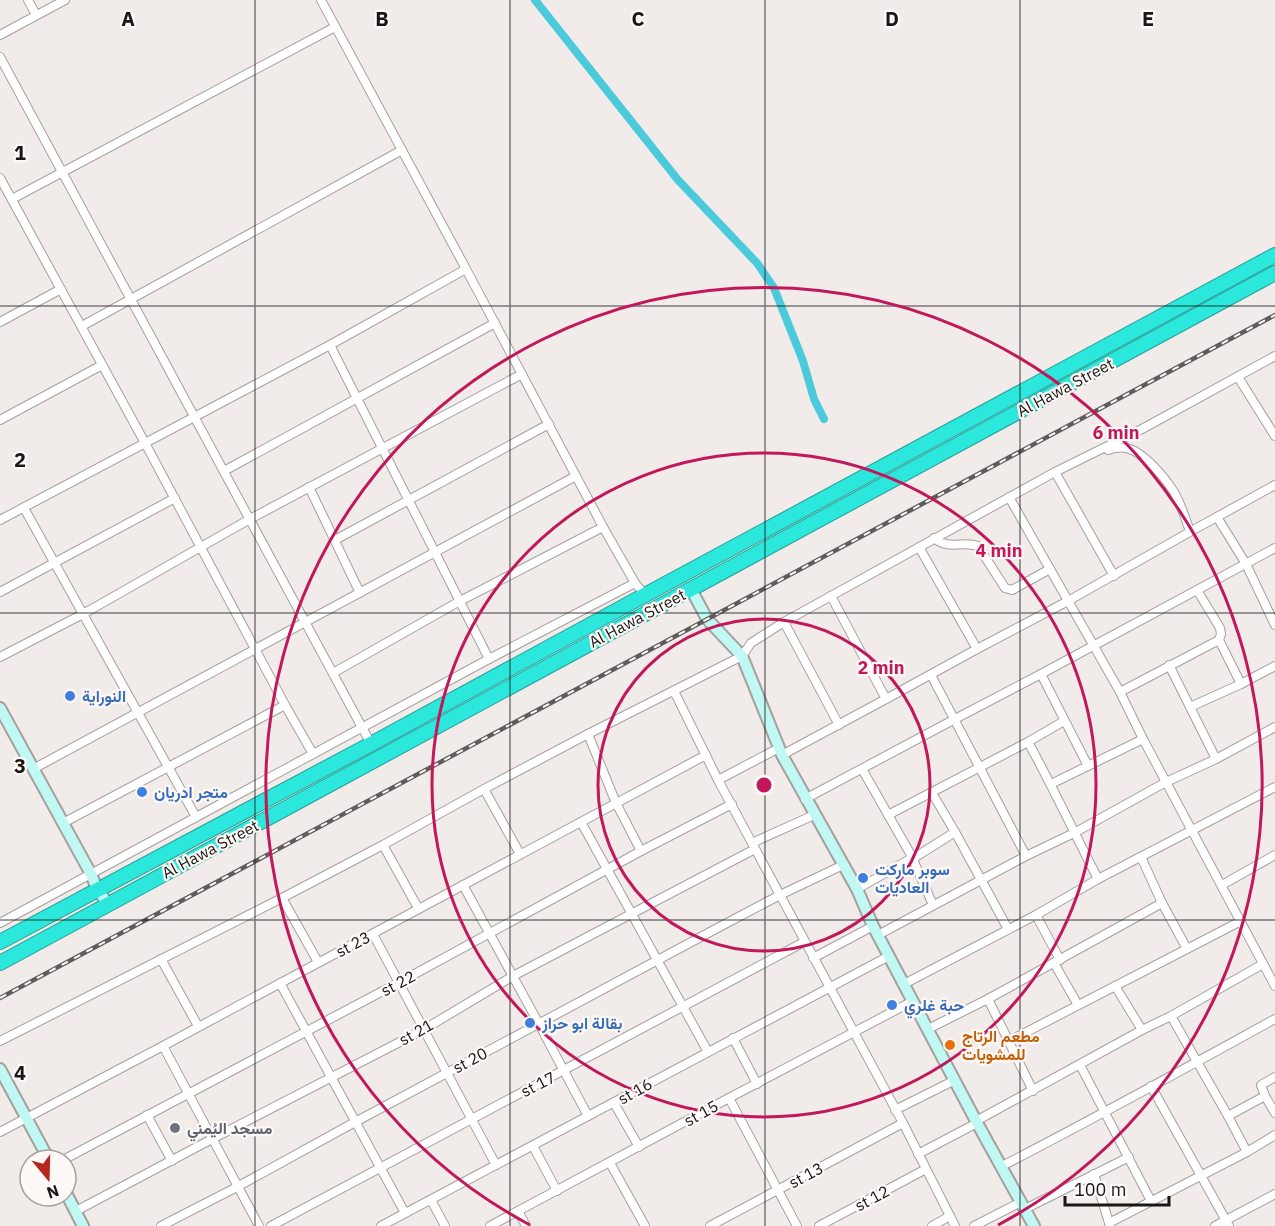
<svg xmlns="http://www.w3.org/2000/svg" width="1275" height="1226" viewBox="0 0 1275 1226" font-family="'IBM Plex Sans',Vazirmatn,sans-serif">
  <rect width="100%" height="100%" fill="#f1ebe9"/>
  <g fill="none" stroke-linecap="round" stroke-linejoin="round">
    <polyline stroke="#4bcadb" stroke-width="8" points="535,0 678,180 757,263 774,288 803,361 814,399 824,419"/>
    <defs>
      <g id="street">
        <polyline points="28,0 36,15"/>
        <polyline points="321,0 466,269 603,527 635,583 645,595"/>
        <polyline points="0,35 65,0"/>
        <polyline points="0,57 371,744"/>
        <polyline points="0,178 145,443 285,705 313,754"/>
        <polyline points="12,199 335,27"/>
        <polyline points="0,322 61,289"/>
        <polyline points="82,326 402,150"/>
        <polyline points="330,345 489,659"/>
        <polyline points="1238,377 1275,436"/>
        <polyline points="0,420 102,365"/>
        <path d="M 1108,450 C 1114,448 1120,447 1126,448 C 1143,451 1165,478 1174,492 C 1181,504 1185,518 1190,531"/>
        <polyline points="224,471 495,323"/>
        <polyline points="1055,472 1114,576"/>
        <polyline points="309,487 360,593"/>
        <polyline points="1009,497 1120,692 1143,739 1275,986"/>
        <polyline points="24,508 196,817"/>
        <polyline points="1217,517 1246,564 1275,625"/>
        <polyline points="0,520 330,345 466,269"/>
        <path d="M 934,538 C 950,551 962,540 978,546 L 1005,588 L 1012,590 L 1050,569"/>
        <polyline points="335,540 549,424"/>
        <polyline points="919,547 977,649"/>
        <polyline points="1197,590 1220,628 1221,634 1219,640 1241,684"/>
        <polyline points="0,592 175,498"/>
        <polyline points="831,596 886,699"/>
        <polyline points="784,622 839,725"/>
        <polyline points="0,657 83,614 250,519 522,374"/>
        <polyline points="1169,665 1216,759"/>
        <polyline points="333,673 460,601 603,527"/>
        <polyline points="1041,674 1088,766"/>
        <polyline points="931,675 1026,856"/>
        <polyline points="674,691 718,780 903,1123 955,1226"/>
        <polyline points="1120,692 1219,640"/>
        <polyline points="1190,707 1241,684 1275,666"/>
        <polyline points="588,734 616,803 641,851"/>
        <path d="M 1028,742 C 1053,787 1074,833 1098,879"/>
        <polyline points="782,755 886,699 977,649 1068,601 1195,529 1275,485"/>
        <polyline points="33,769 576,476"/>
        <polyline points="862,769 911,855 933,905"/>
        <polyline points="718,780 779,748"/>
        <polyline points="1051,784 1143,739"/>
        <polyline points="484,789 520,854"/>
        <polyline points="932,793 955,832 1008,929"/>
        <polyline points="805,799 955,719 1041,674 1275,548"/>
        <polyline points="888,815 1028,742 1064,721"/>
        <polyline points="581,822 708,1052"/>
        <polyline points="63,823 285,705"/>
        <polyline points="752,843 814,815"/>
        <polyline points="383,845 418,908"/>
        <polyline points="1141,857 1162,903 1187,949"/>
        <polyline points="463,885 539,1024 588,1116"/>
        <polyline points="1222,885 1275,855"/>
        <polyline points="857,889 912,858 914,858 955,832"/>
        <polyline points="282,898 318,962"/>
        <polyline points="1036,915 1060,960"/>
        <polyline points="0,923 489,659 635,583"/>
        <polyline points="373,934 496,1165"/>
        <polyline points="878,935 1026,856 1074,833 1166,782 1216,759 1275,727"/>
        <polyline points="813,958 873,926"/>
        <polyline points="161,959 198,1026"/>
        <polyline points="1054,963 1078,1005"/>
        <polyline points="280,983 405,1213"/>
        <polyline points="904,984 1036,915 1098,879 1275,787"/>
        <polyline points="1115,986 1142,1030"/>
        <polyline points="988,999 1033,1091"/>
        <polyline points="1171,1016 1228,1116 1247,1152"/>
        <polyline points="928,1029 988,999 1162,903"/>
        <polyline points="733,1038 757,1084"/>
        <polyline points="0,1041 282,898 383,845 484,789 588,734 742,656 751,643 784,622 1055,472 1142,429 1275,356"/>
        <polyline points="1009,1041 1241,921"/>
        <polyline points="163,1046 259,1226"/>
        <polyline points="1080,1065 1151,1201"/>
        <polyline points="1275,1077 1261,1085 1265,1096 1275,1113"/>
        <polyline points="1151,1086 1229,1226"/>
        <polyline points="729,1098 797,1226"/>
        <polyline points="614,1103 639,1147"/>
        <polyline points="895,1110 955,1080"/>
        <polyline points="147,1115 172,1161"/>
        <polyline points="1228,1116 1265,1096"/>
        <polyline points="976,1121 1142,1030 1171,1016 1263,964"/>
        <polyline points="0,1132 163,1046 706,755"/>
        <polyline points="533,1146 557,1191"/>
        <polyline points="918,1154 977,1123"/>
        <polyline points="63,1160 398,983 641,851 732,804"/>
        <polyline points="610,1163 645,1226"/>
        <path d="M 1002,1166 C 1094,1119 1184,1069 1275,1019"/>
        <polyline points="1094,1174 1110,1226"/>
        <polyline points="431,1200 445,1226"/>
        <polyline points="1025,1209 1129,1157"/>
        <polyline points="76,1211 212,1139 423,1030 513,976 755,849"/>
        <polyline points="518,1211 526,1226"/>
        <polyline points="1109,1223 1247,1152 1275,1135"/>
        <polyline points="161,1226 237,1187 357,1121 725,924 780,895 843,865"/>
        <polyline points="271,1226 804,942"/>
        <polyline points="381,1226 889,956"/>
        <polyline points="490,1226 729,1098 913,1001"/>
        <polyline points="710,1226 903,1123"/>
        <polyline points="819,1226 926,1169"/>
        <polyline points="932,1226 950,1216"/>
        <polyline points="974,1226 1021,1202"/>
        <polyline points="1215,1226 1275,1194"/>
      </g>
      <g id="secondary">
        <polyline points="691,589 707,619 742,656 782,755 857,889 873,926 976,1121 1034,1226"/>
        <polyline points="0,708 91,874 97,889 108,904"/>
        <polyline points="0,1069 49,1160"/>
        <polyline points="66,1193 83,1226"/>
      </g>
      <g id="highway">
        <polyline points="0,942 371,744 645,595 1275,255"/>
        <polyline points="0,963 1275,273"/>
      </g>
    </defs>
    <use href="#street" stroke="#a5a09d" stroke-width="10"/>
    <use href="#secondary" stroke="#a5a09d" stroke-width="14"/>
    <use href="#highway" stroke="#259e96" stroke-width="16"/>
    <use href="#street" stroke="#fff" stroke-width="8"/>
    <use href="#secondary" stroke="#c0f8f4" stroke-width="10"/>
    <use href="#highway" stroke="#2ce7db" stroke-width="14"/>
    <defs>
      <polyline id="rail" points="0,998 1275,315"/>
    </defs>
    <use href="#rail" stroke="#5f5d5c" stroke-width="4.5"/>
    <use href="#rail" stroke="#fef9f6" stroke-width="2" stroke-dasharray="7" stroke-linecap="butt"/>
  </g>
  <path fill="none" stroke="#181716" stroke-width="1.5" stroke-opacity="0.55" d="M 255,0 L 255,1226M 510,0 L 510,1226M 765,0 L 765,1226M 1020,0 L 1020,1226M 0,306 L 1275,306M 0,613 L 1275,613M 0,920 L 1275,920"/>
  <g fill="none" stroke="#c2185b" stroke-width="3">
    <circle cx="764" cy="785" r="166"/>
    <circle cx="764" cy="785" r="332"/>
    <path d="M530 1225A498 498 0 1 1 998 1225"/>
  </g>
  <g fill="#3f7fe0" stroke="#fef9f6" stroke-width="2">
    <circle cx="70" cy="696" r="6"/>
    <circle cx="142" cy="792" r="6"/>
    <circle cx="863" cy="878" r="6"/>
    <circle cx="892" cy="1005" r="6"/>
    <circle cx="530" cy="1023" r="6"/>
  </g>
  <circle fill="#e8710a" stroke="#fef9f6" stroke-width="2" cx="950" cy="1045" r="6"/>
  <circle fill="#6b7280" stroke="#fef9f6" stroke-width="2" cx="175" cy="1128" r="6"/>
  <g text-anchor="middle" stroke-width="4.5" stroke-linejoin="round" paint-order="stroke">
    <g font-size="16" fill="#181716" stroke="#fef9f6">
      <text transform="translate(1065 387) rotate(-28)" y="6">Al Hawa Street</text>
      <text transform="translate(637 618) rotate(-28)" y="6">Al Hawa Street</text>
      <text transform="translate(210 849) rotate(-28)" y="6">Al Hawa Street</text>
      <text transform="translate(353 944) rotate(-28)" y="6">st 23</text>
      <text transform="translate(398 983) rotate(-28)" y="6">st 22</text>
      <text transform="translate(416 1032) rotate(-29)" y="6">st 21</text>
      <text transform="translate(470 1060) rotate(-28)" y="6">st 20</text>
      <text transform="translate(538 1084) rotate(-27)" y="6">st 17</text>
      <text transform="translate(635 1091) rotate(-29)" y="6">st 16</text>
      <text transform="translate(701 1113) rotate(-29)" y="6">st 15</text>
      <text transform="translate(806 1175) rotate(-28)" y="6">st 13</text>
      <text transform="translate(872 1198) rotate(-28)" y="6">st 12</text>
    </g>
    <g font-size="16" font-weight="bold" fill="#366cbe" stroke="#fef9f6" text-anchor="start">
      <text x="82" y="702">النوراية</text>
      <text x="154" y="798">متجر ادريان</text>
      <text x="875" y="875">سوبر ماركت<tspan x="875" dy="18">العاديات</tspan></text>
      <text x="904" y="1011">حبة غلري</text>
      <text x="542" y="1029">بقالة ابو حراز</text>
    </g>
    <g font-size="16" font-weight="bold" fill="#c56008" stroke="#fef9f6" text-anchor="start">
      <text x="962" y="1042">مطعم الرتاج<tspan x="962" dy="18">للمشويات</tspan></text>
    </g>
    <g font-size="16" font-weight="bold" fill="#5b616d" stroke="#fef9f6" text-anchor="start">
      <text x="187" y="1134">مسجد اليُمني</text>
    </g>
  </g>
  <g font-size="20" text-anchor="middle" font-weight="bold" fill="#181716" stroke="#fef9f6" stroke-width="4.5" stroke-linejoin="round" paint-order="stroke">
    <text x="128" y="26">A</text>
    <text x="382" y="26">B</text>
    <text x="638" y="26">C</text>
    <text x="892" y="26">D</text>
    <text x="1148" y="26">E</text>
    <text x="20" y="160">1</text>
    <text x="20" y="467">2</text>
    <text x="20" y="773">3</text>
    <text x="20" y="1080">4</text>
  </g>
  <circle cx="764" cy="785" r="9" fill="#c2185b" stroke="#fef9f6" stroke-width="3"/>
  <g font-size="18" text-anchor="middle" font-weight="bold" fill="#c2185b" stroke="#fef9f6" stroke-width="4.5" stroke-linejoin="round" paint-order="stroke">
    <text x="1116" y="439">6 min</text>
    <text x="999" y="557">4 min</text>
    <text x="881" y="674">2 min</text>
  </g>
  <g transform="translate(48 1178) rotate(161)"><circle r="28" fill="#fef9f6" stroke="#a29f9c" stroke-width="1.5"/>
  <path d="M0-4.5L10 22L0 15L-10 22Z" fill="#b6281e"/>
  <text y="-9" font-size="16" font-weight="bold" text-anchor="middle" fill="#181716">N</text>
  </g>
  <path d="M1065 1196v9h104v-9" fill="none" stroke="#181716" stroke-width="3"/>
  <text x="1074" y="1196" font-size="18" fill="#181716" stroke="#fef9f6" stroke-width="4.5" paint-order="stroke">100 m</text>
</svg>
